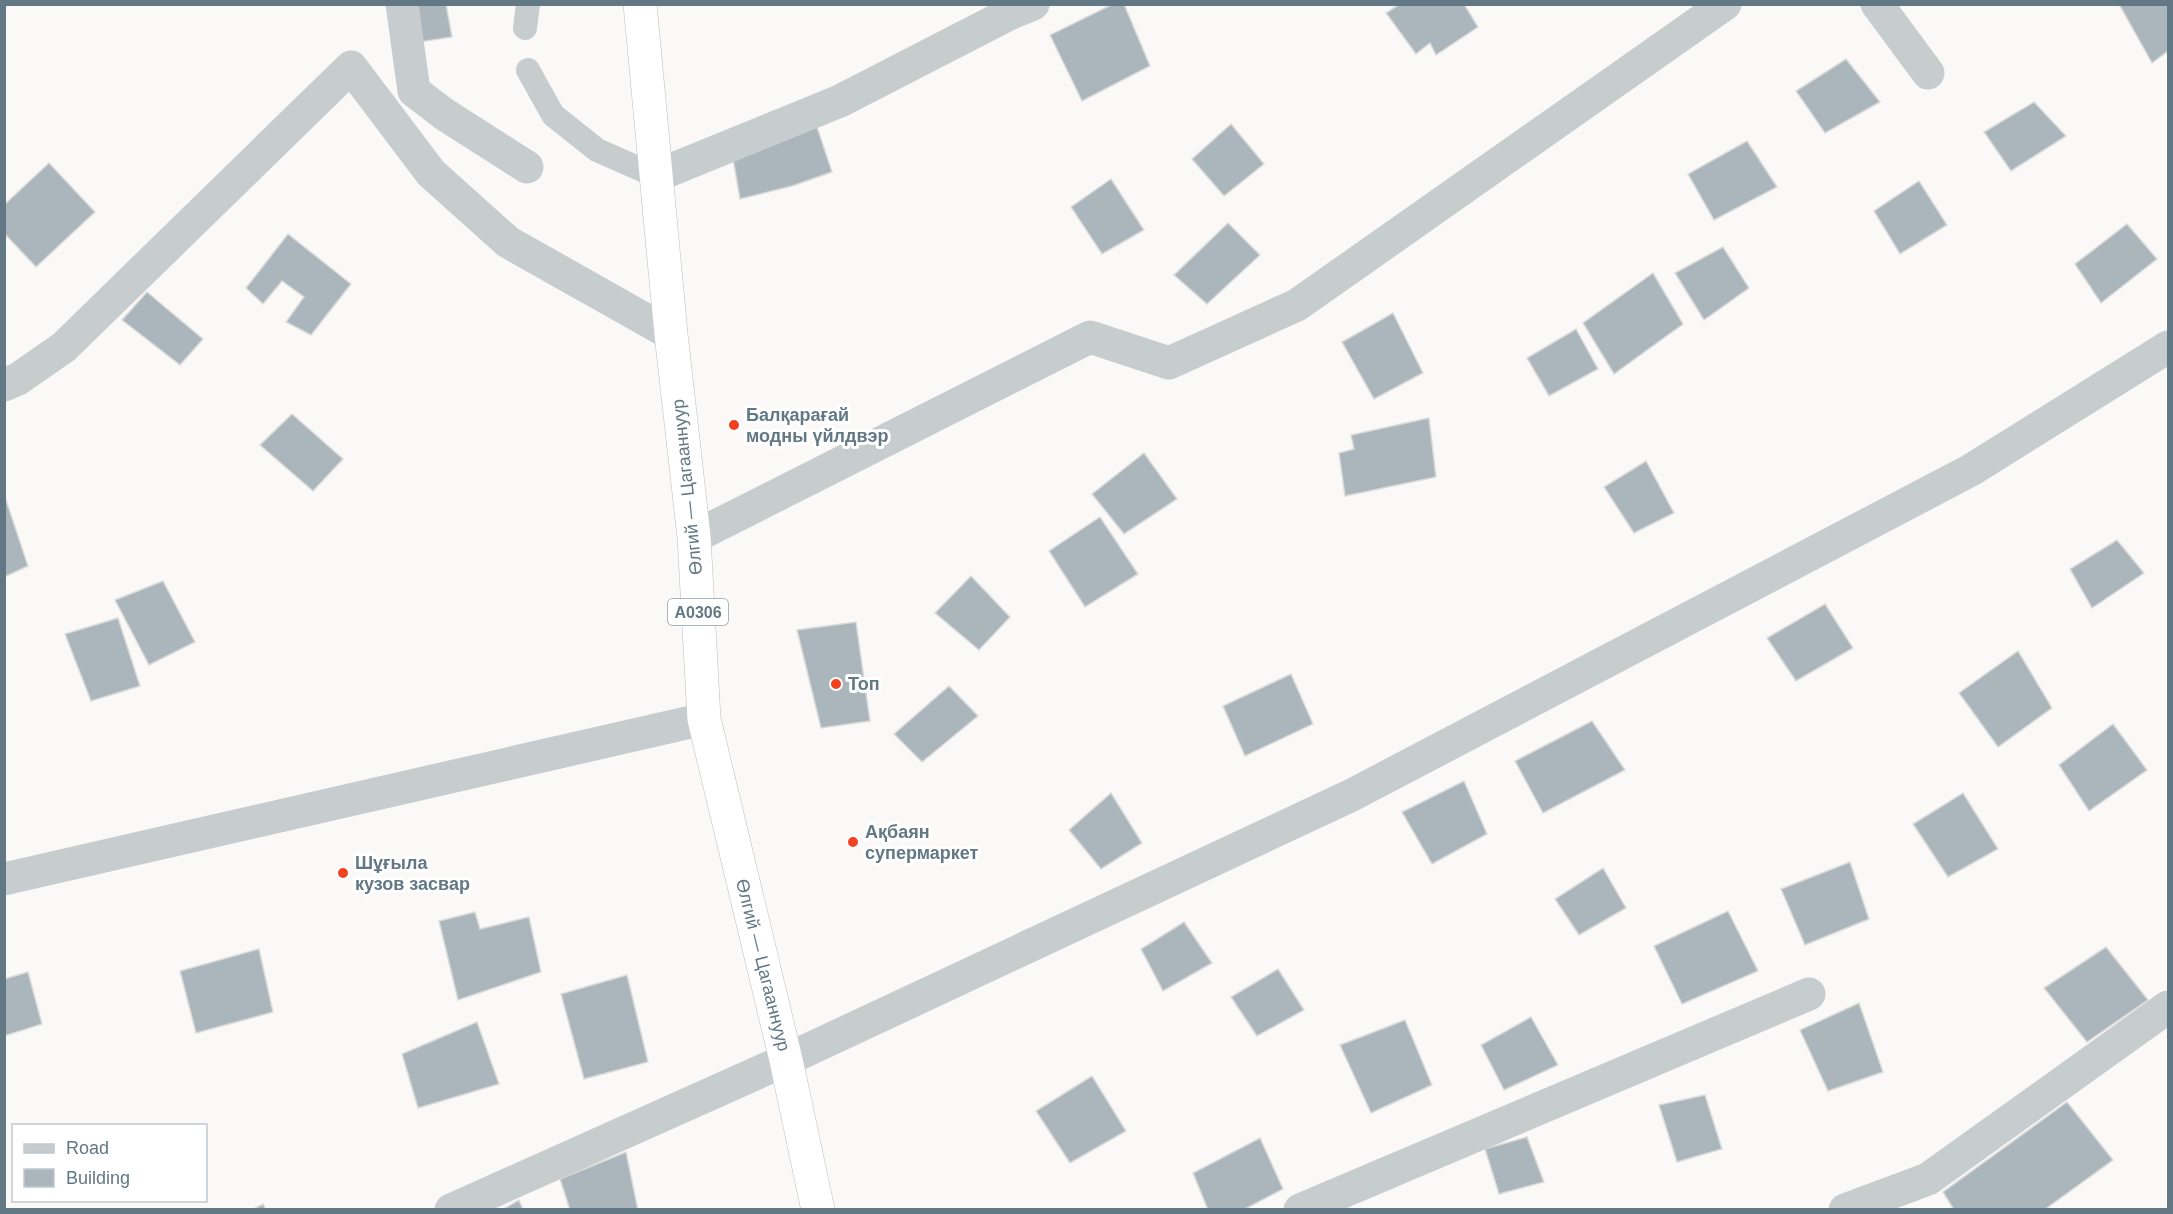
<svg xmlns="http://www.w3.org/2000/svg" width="2173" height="1214" viewBox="0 0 2173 1214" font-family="Arial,sans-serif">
  <rect width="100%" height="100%" fill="#faf9f7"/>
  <g fill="#aab6bb" stroke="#dbdbd9" stroke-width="1.5">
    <polygon points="422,4 446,4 452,37 420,42 414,6"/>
    <polygon points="1113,4 1124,4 1150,66 1082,101 1050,35"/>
    <polygon points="1400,4 1464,4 1478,27 1436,55 1430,43 1416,54 1386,13"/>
    <polygon points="2119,4 2168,4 2168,51 2152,63"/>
    <polygon points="1846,59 1880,102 1825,133 1796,91"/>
    <polygon points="2034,102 2066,136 2011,171 1984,132"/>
    <polygon points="815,121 832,172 792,186 740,199 732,153"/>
    <polygon points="1231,124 1264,164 1224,196 1192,159"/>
    <polygon points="1747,141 1777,187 1714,220 1688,174"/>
    <polygon points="49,163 95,212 36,267 4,233 4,205"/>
    <polygon points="1111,179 1144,230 1102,254 1071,207"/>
    <polygon points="1919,181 1947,225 1900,254 1874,211"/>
    <polygon points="1228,223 1260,255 1207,304 1174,275"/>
    <polygon points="2127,224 2157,259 2101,303 2075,264"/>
    <polygon points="288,234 351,284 311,335 286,322 304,297 282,281 263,304 246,288"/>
    <polygon points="1723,247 1749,288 1704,320 1675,273"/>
    <polygon points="1653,273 1683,324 1614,374 1583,323"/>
    <polygon points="147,292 203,339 180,365 122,320"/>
    <polygon points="1393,313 1423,373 1374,399 1342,342"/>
    <polygon points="1576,329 1598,369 1549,396 1527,358"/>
    <polygon points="292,414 343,459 313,491 260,445"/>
    <polygon points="1429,418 1436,477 1345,496 1339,453 1354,449 1351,435"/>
    <polygon points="1144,453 1177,499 1124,534 1092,494"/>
    <polygon points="1646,461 1674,513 1634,533 1604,487"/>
    <polygon points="4,494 28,566 4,577"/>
    <polygon points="1100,517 1138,574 1085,607 1049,551"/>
    <polygon points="2117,540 2144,573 2092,608 2070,569"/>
    <polygon points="971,576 1010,617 979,650 935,613"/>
    <polygon points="163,581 195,642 149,665 115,600"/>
    <polygon points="1825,604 1853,648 1796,681 1767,638"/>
    <polygon points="118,618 140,686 91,701 65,634"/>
    <polygon points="856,622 870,721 821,728 797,630"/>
    <polygon points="2018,651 2052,708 1998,747 1959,693"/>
    <polygon points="1291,674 1313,724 1245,756 1223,706"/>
    <polygon points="949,686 978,716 922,762 894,734"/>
    <polygon points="1592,721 1625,770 1543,813 1515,761"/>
    <polygon points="2113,724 2147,770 2089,811 2059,765"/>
    <polygon points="1464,781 1487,834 1432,864 1402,812"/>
    <polygon points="1111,793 1142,843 1101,869 1069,830"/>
    <polygon points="1963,793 1998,849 1948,877 1913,824"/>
    <polygon points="1850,862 1869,919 1805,945 1781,889"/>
    <polygon points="1603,868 1626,908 1579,935 1555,899"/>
    <polygon points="1728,911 1758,971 1682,1004 1654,946"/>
    <polygon points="475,912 480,929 529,917 541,972 458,1000 439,921"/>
    <polygon points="1184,922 1212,963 1163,991 1141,949"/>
    <polygon points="2106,947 2148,1000 2087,1042 2044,988"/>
    <polygon points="259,949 273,1012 196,1033 180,971"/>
    <polygon points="1278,969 1304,1010 1257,1036 1231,997"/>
    <polygon points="28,972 42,1024 4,1036 4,979"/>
    <polygon points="627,975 648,1062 584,1079 561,994"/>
    <polygon points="1859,1003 1883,1072 1828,1091 1800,1030"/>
    <polygon points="1531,1017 1558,1065 1504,1090 1481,1045"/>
    <polygon points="1405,1020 1432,1085 1371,1113 1340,1045"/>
    <polygon points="477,1022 499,1084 418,1108 402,1054"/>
    <polygon points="1092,1076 1126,1131 1070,1163 1036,1111"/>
    <polygon points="1705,1095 1722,1149 1677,1162 1659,1105"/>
    <polygon points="2067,1102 2113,1160 2044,1210 1954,1210 1943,1192"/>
    <polygon points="1527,1137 1544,1182 1499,1194 1485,1149"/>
    <polygon points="1260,1138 1283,1189 1243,1210 1208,1210 1193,1173"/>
    <polygon points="626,1152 638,1210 570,1210 560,1179"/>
    <polygon points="519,1200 523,1210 502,1210"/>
    <polygon points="263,1204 266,1210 252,1210"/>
  </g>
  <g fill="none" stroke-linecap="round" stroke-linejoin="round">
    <defs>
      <polyline id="trunk" points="640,4 671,334 694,537 704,719 786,1060 818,1210"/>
    </defs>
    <use href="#trunk" stroke="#b9bec0" stroke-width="34"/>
    <g stroke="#c7cccf" stroke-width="24">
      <polyline points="525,28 528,4"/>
      <polyline points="528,70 553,115 597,150 656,176"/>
    </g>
    <polyline stroke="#c7cccf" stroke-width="33" points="402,4 414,91 444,114 527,167"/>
    <g stroke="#c7cccf" stroke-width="33">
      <polyline points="1877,4 1928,73"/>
      <polyline points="656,176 840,101 1007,15 1033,4"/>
      <polyline points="4,385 18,379 64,347 351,67 431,173 508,242 671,334"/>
      <polyline points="694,537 1090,337 1169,363 1297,305 1725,4"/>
      <polyline points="451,1210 786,1060 1352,795 1971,470 2168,347"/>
      <polyline points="1300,1210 1809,994"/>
      <polyline points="1845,1210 1928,1179 2168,1007"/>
    </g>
    <polyline stroke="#c7cccf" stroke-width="33" points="4,879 704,719"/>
    <use href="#trunk" stroke="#fff" stroke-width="33"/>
  </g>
  <g fill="#f1411f" stroke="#fff" stroke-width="2">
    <circle cx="734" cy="425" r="6"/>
    <circle cx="836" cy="684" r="6"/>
    <circle cx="853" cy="842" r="6"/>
    <circle cx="343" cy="873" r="6"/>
  </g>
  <g text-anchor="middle" stroke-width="6" stroke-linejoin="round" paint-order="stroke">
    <rect fill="#fff" stroke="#91a0a9" stroke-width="1.5" x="668" y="599" width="60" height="26" rx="4.5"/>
    <g font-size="16" font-weight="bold" fill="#627884">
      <text x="698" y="618">A0306</text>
    </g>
    <g font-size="18" font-weight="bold" fill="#627884" stroke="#fff" text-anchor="start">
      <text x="746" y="421">Балқарағай<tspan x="746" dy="21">модны үйлдвэр</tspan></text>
      <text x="848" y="690">Топ</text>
      <text x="865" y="838">Ақбаян<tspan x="865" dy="21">супермаркет</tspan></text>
      <text x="355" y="869">Шұғыла<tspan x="355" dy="21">кузов засвар</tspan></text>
    </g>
    <g font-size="18" fill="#627884" stroke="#fff">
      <text transform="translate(687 487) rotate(-96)" y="6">Өлгий — Цагааннуур</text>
      <text transform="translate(763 965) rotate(76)" y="6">Өлгий — Цагааннуур</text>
    </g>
  </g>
  <rect width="2173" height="1214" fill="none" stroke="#627884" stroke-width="12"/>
  <rect x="12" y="1124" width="195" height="78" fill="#ffffff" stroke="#c0c9ce" stroke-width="1.5"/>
  <rect x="24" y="1144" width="30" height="9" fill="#c7cccf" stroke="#c0c9ce" stroke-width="1.5"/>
  <text x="66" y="1154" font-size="18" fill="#627884">Road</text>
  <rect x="24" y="1169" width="30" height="18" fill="#aab6bb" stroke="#c0c9ce" stroke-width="1.5"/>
  <text x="66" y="1184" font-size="18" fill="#627884">Building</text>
</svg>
